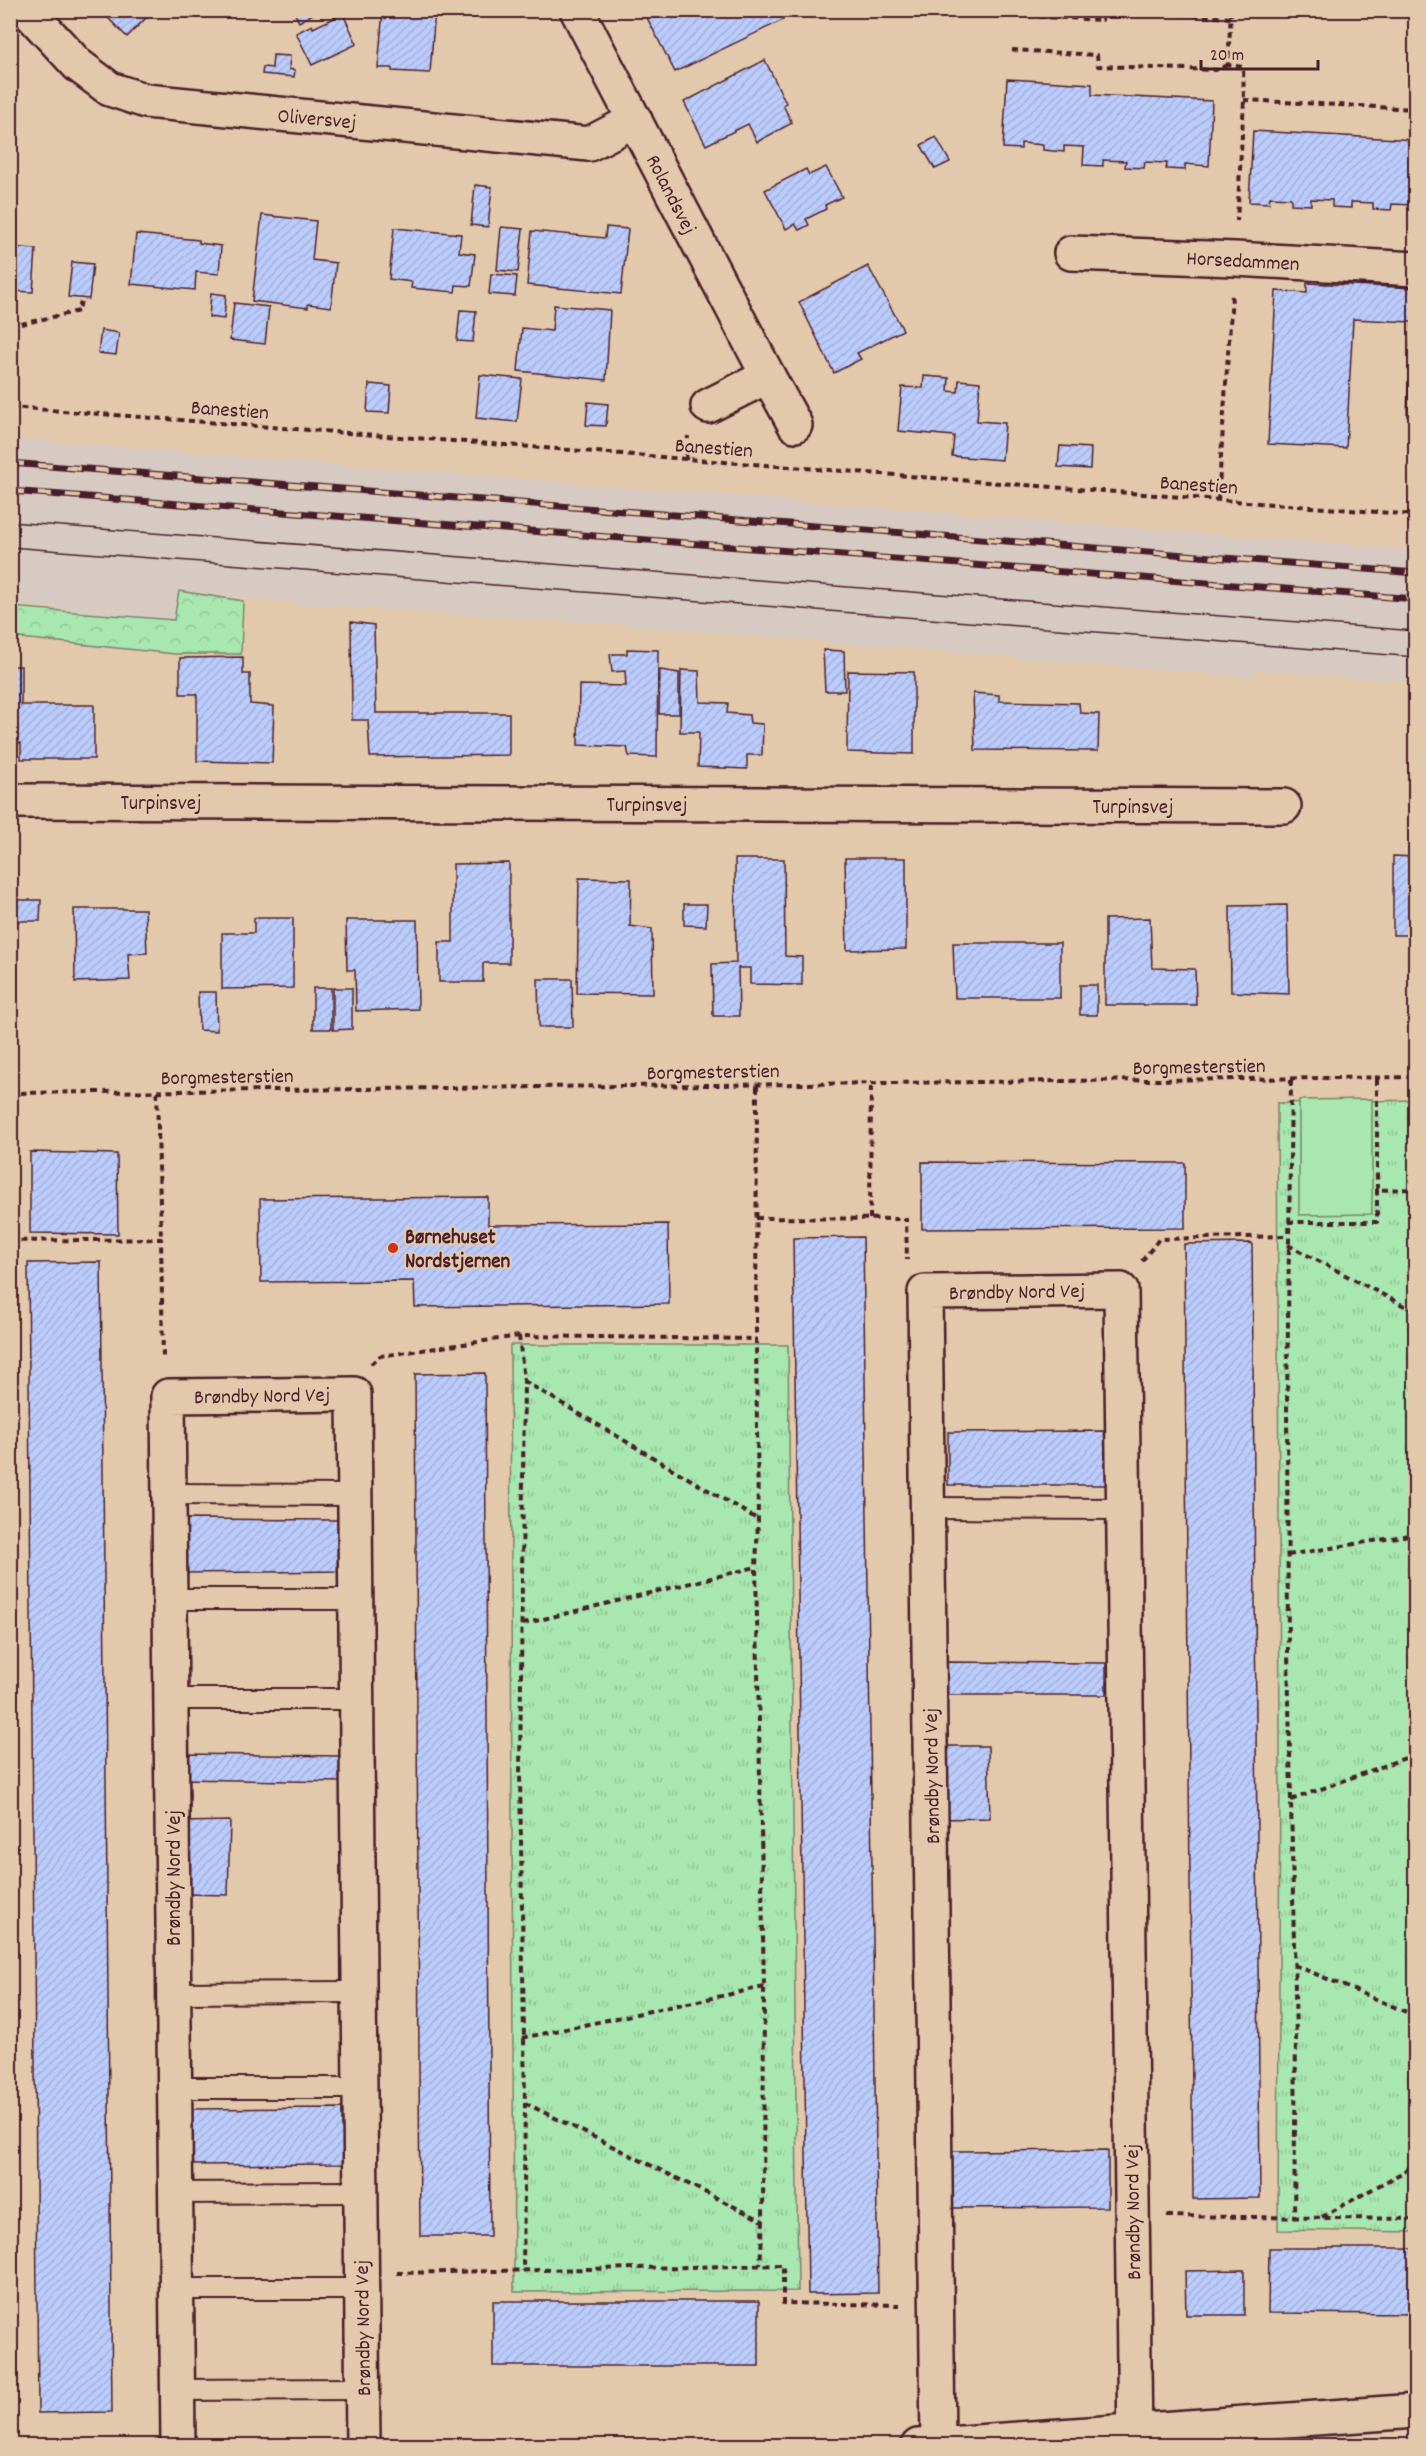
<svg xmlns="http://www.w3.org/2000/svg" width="1426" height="2456" viewBox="0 0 1426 2456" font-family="Dekko,sans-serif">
  <defs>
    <pattern id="grass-tufts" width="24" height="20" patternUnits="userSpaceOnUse" patternTransform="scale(1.5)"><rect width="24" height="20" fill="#a8e7af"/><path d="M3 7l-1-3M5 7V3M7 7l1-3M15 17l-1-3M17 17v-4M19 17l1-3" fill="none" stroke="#92c697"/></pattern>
    <pattern id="forest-crowns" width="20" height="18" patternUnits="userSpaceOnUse" patternTransform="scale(1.5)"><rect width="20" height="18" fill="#a8e7af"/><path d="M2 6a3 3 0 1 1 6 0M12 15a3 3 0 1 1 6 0" fill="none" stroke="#92c697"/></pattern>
    <pattern id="building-hatch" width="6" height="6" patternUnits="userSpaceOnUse" patternTransform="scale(1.5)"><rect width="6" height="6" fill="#bbccfc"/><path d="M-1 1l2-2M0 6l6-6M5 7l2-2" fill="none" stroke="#a2afd8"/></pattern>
  </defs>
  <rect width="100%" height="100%" fill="#e3c9ab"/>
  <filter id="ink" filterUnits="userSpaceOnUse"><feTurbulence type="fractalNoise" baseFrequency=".0167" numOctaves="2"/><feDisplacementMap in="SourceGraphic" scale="12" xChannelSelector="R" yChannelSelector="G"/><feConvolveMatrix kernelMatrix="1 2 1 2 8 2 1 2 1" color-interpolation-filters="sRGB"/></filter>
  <g filter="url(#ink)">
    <polygon fill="#d7cac3" points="10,438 1415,550 1415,682 1255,670 1253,677 615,624 313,605 179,591 174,620 11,604"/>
    <g fill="url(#grass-tufts)" stroke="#79836d" stroke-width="1.5">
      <polygon points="1415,1100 1415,2232 1278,2230 1280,1745 1277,1103"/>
      <polygon points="510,1345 788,1345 798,2291 514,2292"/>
    </g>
    <polygon fill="url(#forest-crowns)" stroke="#79836d" stroke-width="1.5" points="179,591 243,601 241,654 175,654 11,637 11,607 174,620"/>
    <polygon fill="#a8e7af" stroke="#79836d" stroke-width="1.5" points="1372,1099 1372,1214 1299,1215 1299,1100"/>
    <g fill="url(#building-hatch)" stroke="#4a1f2b" stroke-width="1.5">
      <polygon points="100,10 154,10 127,37"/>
      <polygon points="293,10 311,10 313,14 299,22"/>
      <polygon points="383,10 435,10 430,73 392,71 392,68 378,68"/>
      <polygon points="643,10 778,10 783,20 675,72"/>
      <polygon points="343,14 357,44 312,65 296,33 312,25 313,28"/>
      <polygon points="273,55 290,56 289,69 295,70 294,77 262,74 263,67 272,68"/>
      <polygon points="765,60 786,103 783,105 792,123 757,142 748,124 706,145 684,102"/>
      <polygon points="1007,79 1092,84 1092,95 1212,101 1209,166 1185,164 1185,170 1166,169 1167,163 1145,162 1144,168 1125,167 1126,161 1103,160 1103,166 1083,165 1084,147 1064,146 1064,152 1043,150 1043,145 1021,143 1021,149 1003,148"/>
      <polygon points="1253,131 1416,140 1416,212 1413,211 1413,205 1392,204 1391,210 1373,209 1373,203 1351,202 1351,208 1332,207 1332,200 1311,199 1311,205 1291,204 1291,198 1270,197 1269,203 1249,202"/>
      <polygon points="936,137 950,162 935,169 921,145"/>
      <polygon points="826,167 842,197 825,205 826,209 806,219 809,225 799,230 795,224 786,229 765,190 806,169 809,175"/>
      <polygon points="475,185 492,187 488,227 471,225"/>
      <polygon points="262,215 316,221 312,260 336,263 331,307 308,304 308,308 252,301"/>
      <polygon points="501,227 523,229 518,272 497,270"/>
      <polygon points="606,227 628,229 621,294 527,285 532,231 605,238"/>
      <polygon points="394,228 461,234 459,252 475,254 471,286 456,285 455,292 411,288 412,282 389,279"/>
      <polygon points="136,234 199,240 199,243 221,246 219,274 196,272 195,290 131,284"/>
      <polygon points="10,247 36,249 33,292 10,291"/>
      <polygon points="72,262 93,264 89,299 68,297"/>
      <polygon points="868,266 903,330 857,353 861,359 834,373 799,302"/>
      <polygon points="491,274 517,276 515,296 489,294"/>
      <polygon points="1307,283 1416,288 1416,417 1407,416 1412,322 1353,319 1346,448 1268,444 1276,291 1307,293"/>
      <polygon points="211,293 226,295 224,319 209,317"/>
      <polygon points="234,303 269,307 265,344 230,340"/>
      <polygon points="554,305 610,310 606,380 518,371 522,328 552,331"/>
      <polygon points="460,310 476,311 473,342 457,341"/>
      <polygon points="10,321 16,321 12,372 10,372"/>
      <polygon points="101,330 119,333 116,355 98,353"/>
      <polygon points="480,375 522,379 517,422 476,418"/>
      <polygon points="924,376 949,378 948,391 958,392 959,380 980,382 977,421 1005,423 1002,460 952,456 954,436 898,431 902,387 923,388"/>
      <polygon points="369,384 391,386 389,413 367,412"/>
      <polygon points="588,402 608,404 606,426 586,425"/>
      <polygon points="1060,446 1091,448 1090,469 1058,467"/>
      <polygon points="351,622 374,625 376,713 509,713 509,755 370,757 368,720 352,720"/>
      <polygon points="627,649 658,650 657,757 629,756 627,747 578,745 579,685 626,686 625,671 612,672 610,654 627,654"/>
      <polygon points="823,650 844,651 845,691 825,691"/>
      <polygon points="243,657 243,674 250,674 250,704 274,706 272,763 197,761 197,694 180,694 180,658"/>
      <polygon points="10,666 21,666 21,705 94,705 94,759 21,759 21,743 10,743"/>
      <polygon points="660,670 679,673 679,714 659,714"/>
      <polygon points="681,670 699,671 700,702 728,703 727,713 749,715 750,723 763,724 762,755 747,755 747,769 698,767 699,732 680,732"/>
      <polygon points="848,671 914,672 914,754 847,752"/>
      <polygon points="973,693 999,695 999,701 1079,703 1080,713 1099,714 1098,751 975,750"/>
      <polygon points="1393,856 1416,857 1416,935 1393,935"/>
      <polygon points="845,858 906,858 906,949 847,950"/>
      <polygon points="735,859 784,859 785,956 802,957 802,985 750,984 750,968 738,968 739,1016 713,1016 712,964 736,963"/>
      <polygon points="509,863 509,963 483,963 483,982 439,982 439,942 453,942 453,864"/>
      <polygon points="579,878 631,879 630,926 652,929 653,994 577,993"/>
      <polygon points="10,879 13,879 14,900 41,900 40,921 15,921 14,946 10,946"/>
      <polygon points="684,904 707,904 706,926 684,925"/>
      <polygon points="1287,905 1289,994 1231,992 1230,906"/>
      <polygon points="74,909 145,909 147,953 128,954 130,980 75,982"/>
      <polygon points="254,918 293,918 293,988 222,989 222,933 254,933"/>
      <polygon points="1150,918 1152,968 1195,969 1196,1005 1105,1005 1105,919"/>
      <polygon points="346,920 417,920 418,1009 356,1011 355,970 347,970"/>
      <polygon points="953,943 1060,943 1060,998 955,998"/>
      <polygon points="538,979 572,979 573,1027 539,1027"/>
      <rect x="1080" y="985" width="17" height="30"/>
      <rect x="313" y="988" width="18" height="41"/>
      <polygon points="333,988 352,988 352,1029 333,1030"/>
      <polygon points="198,992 216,992 217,1031 199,1030"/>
      <polygon points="30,1152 117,1154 118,1234 30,1233"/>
      <polygon points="922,1162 1185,1163 1185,1228 922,1229"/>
      <polygon points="488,1197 488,1225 668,1224 669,1304 415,1307 414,1281 261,1282 260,1199"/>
      <polygon points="863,1237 878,2293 808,2294 793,1238"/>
      <polygon points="1252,1243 1260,2198 1193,2199 1184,1244"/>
      <polygon points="101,1262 112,2412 38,2413 28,1263"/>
      <polygon points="485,1373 490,2236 420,2236 415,1374"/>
      <polygon points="1106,1431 1106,1485 948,1485 948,1432"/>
      <polygon points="182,1519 342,1520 340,1571 185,1573"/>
      <polygon points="944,1662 1106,1663 1106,1695 945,1695"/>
      <polygon points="943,1746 988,1746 990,1818 944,1819"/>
      <polygon points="182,1754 341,1756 342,1782 182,1779"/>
      <polygon points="230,1821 228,1895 184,1894 182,1822"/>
      <polygon points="345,2108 345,2164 183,2165 181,2109"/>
      <polygon points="1108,2150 1108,2207 950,2208 950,2151"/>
      <polygon points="1269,2248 1416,2248 1416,2314 1268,2313"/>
      <polygon points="1244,2270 1244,2315 1186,2315 1185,2271"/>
      <rect x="493" y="2301" width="266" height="65"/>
    </g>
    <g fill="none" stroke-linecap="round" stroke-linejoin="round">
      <defs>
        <g id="service">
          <polyline points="169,1494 355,1495"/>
          <polyline points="928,1508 1124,1509"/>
          <polyline points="170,1599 356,1599"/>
          <polyline points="171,1699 357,1699"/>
          <polyline points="174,1993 359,1992"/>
          <polyline points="175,2088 360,2088"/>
          <polyline points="176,2193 361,2192"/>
          <polyline points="176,2289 362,2289"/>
          <polyline points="177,2390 363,2389"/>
        </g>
        <g id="minor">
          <polyline points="27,10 78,65 110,89 146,101 589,144 635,120"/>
          <polyline points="577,10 768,376 708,406"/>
          <polyline points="1071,253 1235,259 1416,269"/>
          <polyline points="768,376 795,425"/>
          <polyline points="10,801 1284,806"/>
          <polyline points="178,2446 168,1396 354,1394 363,2446"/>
          <polyline points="918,2446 1416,2411"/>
          <polyline points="938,2446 925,1292 1121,1290 1135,2446"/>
        </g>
      </defs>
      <use href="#service" stroke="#4a1f2b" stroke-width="24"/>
      <use href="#minor" stroke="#4a1f2b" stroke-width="38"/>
      <g stroke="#4a1f2b" stroke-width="4" stroke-dasharray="6 4.5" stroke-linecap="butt">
        <polyline points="1120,10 1230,18"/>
        <polyline points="1231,10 1228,65 1243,67 1244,100 1237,221"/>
        <polyline points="934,11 1102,20 1103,10"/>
        <polyline points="1012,50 1097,55 1098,66 1216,70 1228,65"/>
        <polyline points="1244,100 1416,109"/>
        <polyline points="21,324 79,311 81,300"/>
        <polyline points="10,407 1416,515"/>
        <polyline points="686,460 688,436"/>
        <polyline points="1218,501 1232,295"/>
        <polyline points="1377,1079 1377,1190"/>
        <polyline points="1291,1080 1287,1404 1288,1654 1296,2040 1294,2218"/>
        <polyline points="757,1086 756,1339 758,1520 756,1567 764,1987 763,2221 760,2265"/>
        <polyline points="157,1092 161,1239"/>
        <polyline points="10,1093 1416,1077"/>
        <polyline points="756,1218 906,1219 907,1260"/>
        <polyline points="870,1219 871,1084"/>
        <polyline points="1288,1222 1377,1222 1377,1190 1416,1189"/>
        <polyline points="10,1241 161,1239 163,1359"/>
        <polyline points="1288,1245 1416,1312"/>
        <polyline points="1142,1261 1159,1239 1288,1236"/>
        <polyline points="519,1336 524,1381 520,1776 525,2103 523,2271"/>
        <polyline points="371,1364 380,1356 519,1336 756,1339"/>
        <polyline points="524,1381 757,1519"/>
        <polyline points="1288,1555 1416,1534"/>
        <polyline points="523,1624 756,1567"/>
        <polyline points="1291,1800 1416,1754"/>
        <polyline points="1294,1965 1416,2016"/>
        <polyline points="522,2038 764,1987"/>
        <polyline points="525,2103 763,2221"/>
        <polyline points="1167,2216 1416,2219"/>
        <polyline points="1322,2217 1416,2165"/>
        <polyline points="397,2273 783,2265 783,2303 900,2305"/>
      </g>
      <use href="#service" stroke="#e3c9ab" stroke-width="20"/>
      <use href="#minor" stroke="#e3c9ab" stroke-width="33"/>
      <g stroke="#4a1f2b" stroke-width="1.5">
        <polyline points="10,522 1416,631"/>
        <polyline points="10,547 1416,657"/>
      </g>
      <defs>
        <g id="rail">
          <polyline points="10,463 1416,573"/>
          <polyline points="10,491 1416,599"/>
        </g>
      </defs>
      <use href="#rail" stroke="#4a1f2b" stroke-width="7"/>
      <use href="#rail" stroke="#e3c9ab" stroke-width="4.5" stroke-dasharray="14" stroke-linecap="butt"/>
    </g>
  </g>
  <circle fill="#c8321e" stroke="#e3c9ab" stroke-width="2" cx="393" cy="1248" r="6"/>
  <g text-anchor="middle" stroke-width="4.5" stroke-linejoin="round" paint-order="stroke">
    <g font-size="21" fill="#4a1f2b" stroke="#e3c9ab">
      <text transform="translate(317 118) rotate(5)" y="7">Oliversvej</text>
      <text transform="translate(672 194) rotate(63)" y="7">Rolandsvej</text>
      <text transform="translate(1243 260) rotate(3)" y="7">Horsedammen</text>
      <text transform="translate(230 409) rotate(4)" y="7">Banestien</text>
      <text transform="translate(714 447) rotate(4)" y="7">Banestien</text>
      <text transform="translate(1199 484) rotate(4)" y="7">Banestien</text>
      <text x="161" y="809">Turpinsvej</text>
      <text x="647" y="811">Turpinsvej</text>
      <text x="1133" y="813">Turpinsvej</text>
      <text transform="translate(1199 1066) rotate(-1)" y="7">Borgmesterstien</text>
      <text transform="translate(713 1071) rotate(-1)" y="7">Borgmesterstien</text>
      <text transform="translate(227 1076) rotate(-1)" y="7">Borgmesterstien</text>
      <text transform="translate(1017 1291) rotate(-1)" y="7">Brøndby Nord Vej</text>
      <text transform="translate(262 1395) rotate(-1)" y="7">Brøndby Nord Vej</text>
      <text transform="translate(931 1776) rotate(-91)" y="7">Brøndby Nord Vej</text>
      <text transform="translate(173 1878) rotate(-90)" y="7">Brøndby Nord Vej</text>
      <text transform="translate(1132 2212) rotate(-91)" y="7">Brøndby Nord Vej</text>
      <text transform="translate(362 2328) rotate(-91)" y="7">Brøndby Nord Vej</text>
    </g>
    <g font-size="21" font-weight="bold" fill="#4a1f2b" stroke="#e3c9ab" text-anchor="start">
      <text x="405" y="1243">Børnehuset<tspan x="405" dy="24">Nordstjernen</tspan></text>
    </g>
  </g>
  <rect width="1426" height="2456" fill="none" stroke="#e3c9ab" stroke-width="36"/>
  <rect x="18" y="18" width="1390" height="2420" fill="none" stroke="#4a1f2b" stroke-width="2" filter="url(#ink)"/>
  <path d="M1201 60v9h117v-9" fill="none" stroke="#4a1f2b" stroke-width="3"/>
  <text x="1210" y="60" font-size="18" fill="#4a1f2b" stroke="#e3c9ab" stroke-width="4.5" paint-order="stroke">20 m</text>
</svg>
